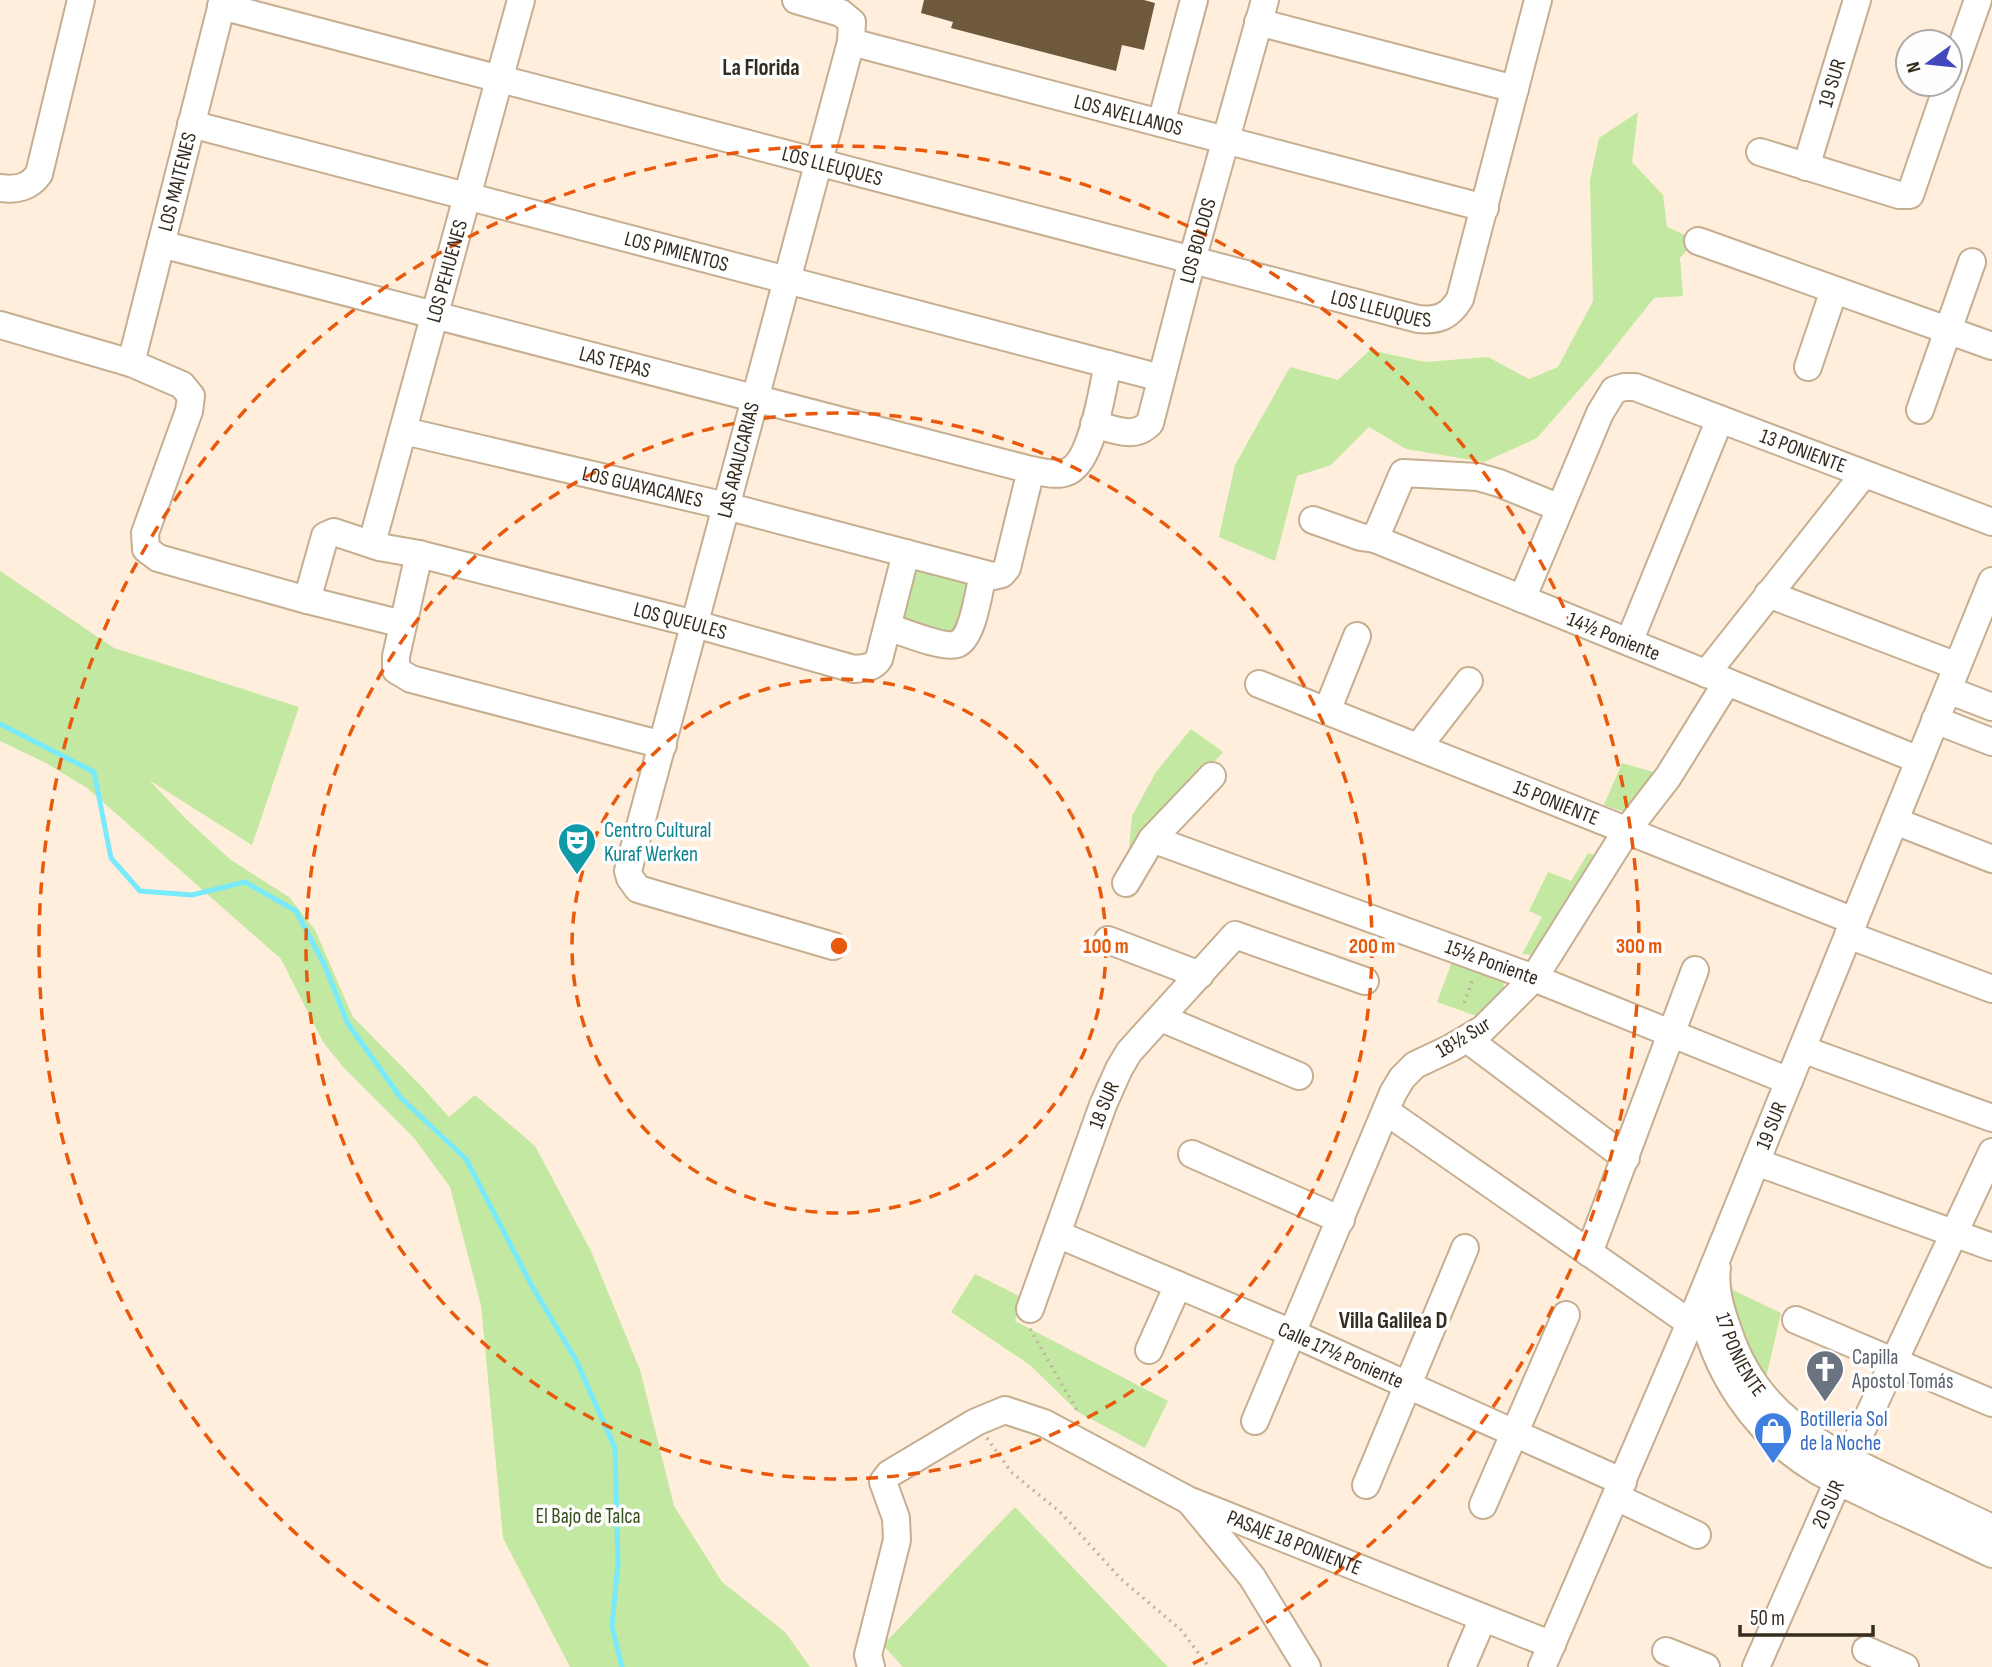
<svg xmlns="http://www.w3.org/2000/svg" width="1992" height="1667" viewBox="0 0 1992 1667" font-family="'Sofia Sans Condensed',sans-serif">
  <rect width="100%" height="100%" fill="#feeedb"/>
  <g fill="#c3e8a2">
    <polygon points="1638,112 1632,162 1663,195 1667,227 1696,240 1680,258 1683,296 1654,298 1600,366 1537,438 1484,462 1406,449 1369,427 1331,465 1297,476 1275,561 1219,537 1235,465 1290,367 1338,380 1370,350 1425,362 1488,357 1529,379 1558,367 1593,301 1590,180 1599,138"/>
    <polygon points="906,553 983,574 968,635 888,627"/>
    <polygon points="0,571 114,648 299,707 252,845 149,780 187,820 231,860 289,897 315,930 353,1017 422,1087 449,1117 475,1095 535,1146 591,1251 640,1370 674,1506 722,1582 785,1632 810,1667 570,1667 503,1538 481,1305 450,1187 414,1138 344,1068 323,1042 281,959 87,788 46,763 0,741"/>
    <polygon points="1191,729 1223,752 1128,859 1132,816 1156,772"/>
    <polygon points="1622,763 1657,773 1629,814 1604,805"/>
    <polygon points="1588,853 1598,856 1532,955 1522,954 1542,917 1529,911 1548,872 1571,881"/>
    <polygon points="1453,959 1503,973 1504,991 1479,1017 1437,1002"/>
    <polygon points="975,1274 1023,1298 1015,1321 1168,1401 1145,1448 1078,1412 1030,1365 951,1312"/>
    <polygon points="1731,1289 1781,1313 1761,1399 1727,1304"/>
    <polygon points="1015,1507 1168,1667 903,1667 883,1645"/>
  </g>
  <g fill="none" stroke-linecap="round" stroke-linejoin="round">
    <polyline stroke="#78eafb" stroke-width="5" points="0,724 94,772 111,858 140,891 192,895 245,882 296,911 324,964 348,1024 401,1098 466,1159 532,1286 576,1360 615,1448 618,1564 612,1626 622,1667"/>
  </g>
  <polygon fill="#6e593d" points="924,0 1144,0 1155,3 1144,50 1122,45 1116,71 951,28 953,22 921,13"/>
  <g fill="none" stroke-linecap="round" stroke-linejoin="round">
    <defs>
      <g id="minor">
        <polyline points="796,0 841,13 852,22 851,42 628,871 630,878 638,889 833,946"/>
        <path id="s1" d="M 221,6 L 1418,319 C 1438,321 1449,317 1460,299 L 1538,0"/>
        <polyline points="1258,22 1515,89"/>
        <path id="s2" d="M 851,42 L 1485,208"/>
        <polyline points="1950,79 1978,0"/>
        <polyline points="1161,123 1194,0"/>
        <path id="s3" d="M 191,124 L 1161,378"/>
        <polyline points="1760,152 1899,195 1910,195 1948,84"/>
        <path id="s4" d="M 1806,167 L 1857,0"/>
        <path d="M 0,188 C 16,190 29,188 39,174 L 81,0"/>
        <polyline points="1698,241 1992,346"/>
        <path id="s5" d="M 161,244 L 1031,470 C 1043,472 1057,477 1069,471 C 1093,459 1102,390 1108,364"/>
        <polyline points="0,325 131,363 182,385 191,396 189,411 145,533 146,549 158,558 307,600 403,624"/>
        <path id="s6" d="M 131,363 L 223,0"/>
        <polyline points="1808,367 1834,290"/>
        <polyline points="1920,410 1972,262"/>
        <path id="s7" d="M 1094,424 C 1113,429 1134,440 1150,423 L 1192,260 L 1265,0"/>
        <path id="s8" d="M 404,431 L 726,506 L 993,576 L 1002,574 L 1007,568 L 1031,470"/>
        <polyline points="1313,520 1361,537 1375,539 1919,760"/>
        <polyline points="1375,539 1403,473 1478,477 1499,483 1560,508"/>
        <path id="s9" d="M 372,543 L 521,0"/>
        <polyline points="419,554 396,656 396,670 411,679 663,745"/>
        <polyline points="1768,594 1957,666"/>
        <path id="s10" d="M 1522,599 L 1600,413 L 1614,390 L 1624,387 L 1635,387 L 1992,522"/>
        <path id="s11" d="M 307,600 L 325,536 L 334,532 L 379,547 L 419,554 L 695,624 L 854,669 C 865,668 873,668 879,659 L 906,553"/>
        <path d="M 888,627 C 903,632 945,649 957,644 C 973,638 979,590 983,574"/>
        <polyline points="1629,642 1720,419"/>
        <polyline points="1706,674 1864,474"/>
        <path id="s12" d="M 1259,684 L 1854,921"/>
        <polyline points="1948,690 1992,707"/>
        <polyline points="1327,711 1357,636"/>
        <polyline points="1935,720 1992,742"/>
        <polyline points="1418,747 1469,681"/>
        <polyline points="1895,821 1992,859"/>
        <polyline points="1152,839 1534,978 1789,1081"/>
        <polyline points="1126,883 1152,839 1212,776"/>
        <polyline points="1848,935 1992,989"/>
        <polyline points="1108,940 1200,975"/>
        <polyline points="1161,1018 1299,1076"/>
        <polyline points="1467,1039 1626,1158"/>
        <polyline points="1802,1049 1992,1118"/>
        <polyline points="1387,1112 1690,1323"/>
        <polyline points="1192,1154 1341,1220"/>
        <polyline points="1756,1162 1992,1247"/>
        <polyline points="1057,1234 1292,1333 1623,1482"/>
        <polyline points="1589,1253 1695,970"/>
        <path id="s13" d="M 1717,1268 C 1714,1289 1721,1311 1728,1330 C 1755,1414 1817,1445 1891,1480 C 1925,1496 1958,1512 1992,1528"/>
        <path d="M 1700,1300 C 1713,1371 1755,1434 1818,1471 C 1840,1483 1863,1493 1885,1504 C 1921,1520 1956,1537 1992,1554"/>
        <path id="s14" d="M 1030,1309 L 1103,1105 L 1119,1069 L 1129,1052 L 1235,935 L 1365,981"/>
        <polyline points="1796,1320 1992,1403"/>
        <polyline points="1149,1350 1178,1285"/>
        <polyline points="1255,1421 1393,1093 1402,1078 1415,1065 1451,1048 1483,1029 1534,978 1627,830 1668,777 1727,682"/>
        <polyline points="1366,1485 1465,1248"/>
        <polyline points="1616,1497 1697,1535"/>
        <polyline points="1191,1503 1252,1577 1307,1667"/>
        <polyline points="1483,1505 1566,1315"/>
        <polyline points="1866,1650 1905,1667"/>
        <polyline points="1666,1651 1706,1667"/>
        <path id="s15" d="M 871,1667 L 868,1655 L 897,1540 L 896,1518 L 883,1482 L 889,1474 L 976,1422 L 1005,1410 L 1044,1423 L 1188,1500 L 1552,1645"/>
        <polyline points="1462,1667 1483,1618"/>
        <path id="s16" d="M 1542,1667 L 1700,1300 L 1992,581"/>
        <path id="s17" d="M 1756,1667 L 1838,1481 L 1992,1152"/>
      </g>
    </defs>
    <use href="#minor" stroke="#c6ae90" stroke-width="30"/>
    <g stroke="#c0b3a2" stroke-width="3.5" stroke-dasharray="2 5" stroke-linecap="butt">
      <polyline points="1464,1003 1473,979"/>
      <polyline points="1030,1329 1078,1412"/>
      <polyline points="987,1438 1011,1472 1060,1512 1121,1579 1181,1630 1209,1667"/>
    </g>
    <use href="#minor" stroke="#fff" stroke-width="26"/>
  </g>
  <g fill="none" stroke="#e8590c" stroke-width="3.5" stroke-dasharray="12 9">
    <circle cx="839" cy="946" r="267"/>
    <circle cx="839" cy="946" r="533"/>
    <path d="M488 1665A800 800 0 1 1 1190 1665"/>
  </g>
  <defs>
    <symbol id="theatre-pin" viewBox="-11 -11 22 30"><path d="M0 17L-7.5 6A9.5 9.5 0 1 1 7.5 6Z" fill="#0f9aa8" stroke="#fefefe"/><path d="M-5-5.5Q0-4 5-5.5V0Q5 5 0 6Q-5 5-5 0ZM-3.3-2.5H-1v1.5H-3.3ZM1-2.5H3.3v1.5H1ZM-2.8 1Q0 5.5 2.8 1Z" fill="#fff"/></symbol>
    <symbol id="church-pin" viewBox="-11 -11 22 30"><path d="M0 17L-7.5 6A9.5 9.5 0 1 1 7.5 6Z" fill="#6b7280" stroke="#fefefe"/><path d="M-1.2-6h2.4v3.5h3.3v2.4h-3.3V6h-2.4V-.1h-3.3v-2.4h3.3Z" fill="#fff"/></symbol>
    <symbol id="shop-pin" viewBox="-11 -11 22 30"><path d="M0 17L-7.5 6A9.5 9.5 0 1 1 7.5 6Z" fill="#3f7fe0" stroke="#fefefe"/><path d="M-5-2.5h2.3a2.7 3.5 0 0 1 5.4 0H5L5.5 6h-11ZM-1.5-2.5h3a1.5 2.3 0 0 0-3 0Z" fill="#fff"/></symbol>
  </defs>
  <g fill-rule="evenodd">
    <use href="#theatre-pin" x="555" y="820" width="44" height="60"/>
    <use href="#church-pin" x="1803" y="1347" width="44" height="60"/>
    <use href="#shop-pin" x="1751" y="1409" width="44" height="60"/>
  </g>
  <g text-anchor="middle" stroke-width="7" stroke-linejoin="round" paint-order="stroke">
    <g font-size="21" fill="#352c20" stroke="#fefefe">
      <text dy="7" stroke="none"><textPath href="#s4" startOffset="88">19 SUR</textPath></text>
      <text dy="7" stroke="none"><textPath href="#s2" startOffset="287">LOS AVELLANOS</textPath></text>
      <text dy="7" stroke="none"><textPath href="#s1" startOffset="632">LOS LLEUQUES</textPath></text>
      <text dy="7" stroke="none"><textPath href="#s6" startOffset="187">LOS MAITENES</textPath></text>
      <text dy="7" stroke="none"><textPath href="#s7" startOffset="248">LOS BOLDOS</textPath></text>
      <text dy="7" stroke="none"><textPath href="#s3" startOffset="502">LOS PIMIENTOS</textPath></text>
      <text dy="7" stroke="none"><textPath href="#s9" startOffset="282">LOS PEHUENES</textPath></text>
      <text dy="7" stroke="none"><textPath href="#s1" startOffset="1199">LOS LLEUQUES</textPath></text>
      <text dy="7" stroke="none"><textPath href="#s5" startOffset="469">LAS TEPAS</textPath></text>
      <text dy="7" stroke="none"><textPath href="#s10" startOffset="430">13 PONIENTE</textPath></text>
      <text transform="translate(738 460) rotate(-76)" y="7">LAS ARAUCARIAS</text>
      <text dy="7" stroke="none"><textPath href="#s8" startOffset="245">LOS GUAYACANES</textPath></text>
      <text dy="7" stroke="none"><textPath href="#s11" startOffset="434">LOS QUEULES</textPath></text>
      <text transform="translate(1614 636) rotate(22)" y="7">14½ Poniente</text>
      <text dy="7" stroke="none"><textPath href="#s12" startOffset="320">15 PONIENTE</textPath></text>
      <text transform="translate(1492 962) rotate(20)" y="7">15½ Poniente</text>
      <text transform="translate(1463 1037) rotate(-31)" y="7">18½ Sur</text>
      <text dy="7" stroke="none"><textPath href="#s14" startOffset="217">18 SUR</textPath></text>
      <text dy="7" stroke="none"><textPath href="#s16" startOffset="588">19 SUR</textPath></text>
      <text dy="7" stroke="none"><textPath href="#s13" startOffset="91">17 PONIENTE</textPath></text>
      <text transform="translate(1341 1355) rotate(24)" y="7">Calle 17½ Poniente</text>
      <text dy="7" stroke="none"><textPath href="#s17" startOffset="178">20 SUR</textPath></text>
      <text dy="7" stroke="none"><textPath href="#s15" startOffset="653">PASAJE 18 PONIENTE</textPath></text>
    </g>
    <g font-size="21" fill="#0d838f" stroke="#fefefe" text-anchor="start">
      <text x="604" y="837">Centro Cultural<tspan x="604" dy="24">Kuraf Werken</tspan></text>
    </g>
    <g font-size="21" fill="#5b616d" stroke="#fefefe" text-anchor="start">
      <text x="1852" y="1364">Capilla<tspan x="1852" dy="24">Apostol Tomás</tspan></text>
    </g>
    <g font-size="21" fill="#366cbe" stroke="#fefefe" text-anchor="start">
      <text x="1800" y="1426">Botilleria Sol<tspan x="1800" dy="24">de la Noche</tspan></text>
    </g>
    <g font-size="21" fill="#354e1b" stroke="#fefefe">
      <text x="588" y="1523">El Bajo de Talca</text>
    </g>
    <g font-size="23" font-weight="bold" fill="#352c20" stroke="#fefefe">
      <text x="761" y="75">La Florida</text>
      <text x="1393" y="1328">Villa Galilea D</text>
    </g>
  </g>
  <circle cx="839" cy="946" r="10" fill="#e8590c" stroke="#fefefe" stroke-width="3.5"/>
  <g font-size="21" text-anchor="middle" font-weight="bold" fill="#e8590c" stroke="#fefefe" stroke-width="7" stroke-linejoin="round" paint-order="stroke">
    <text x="1106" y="953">100 m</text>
    <text x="1372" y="953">200 m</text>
    <text x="1639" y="953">300 m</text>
  </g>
  <g transform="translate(1929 63) rotate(255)"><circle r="33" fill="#fefefe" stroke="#aeaaa5" stroke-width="2"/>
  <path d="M0-5L12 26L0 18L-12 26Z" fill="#4348bd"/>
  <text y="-10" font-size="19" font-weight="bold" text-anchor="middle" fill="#352c20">N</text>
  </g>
  <path d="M1740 1625v10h133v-10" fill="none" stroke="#352c20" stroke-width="3.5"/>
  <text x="1750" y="1625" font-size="21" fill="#352c20" stroke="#fefefe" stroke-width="5" paint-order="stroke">50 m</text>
</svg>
